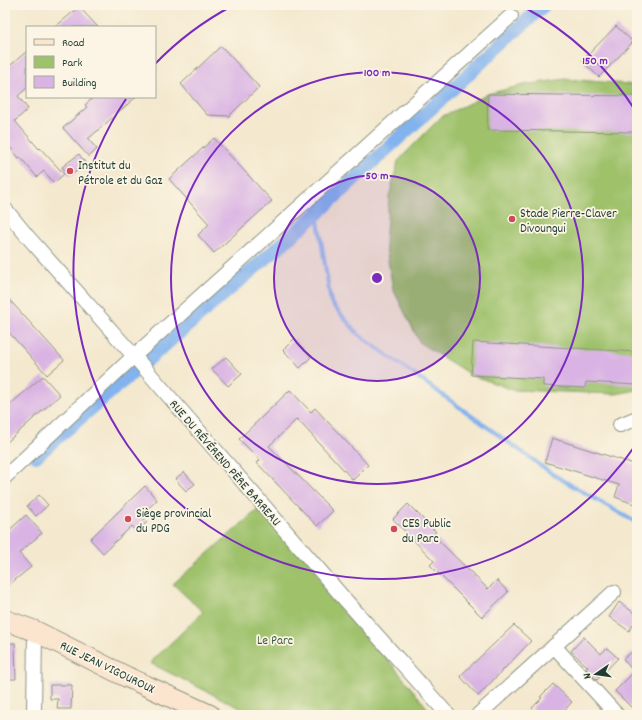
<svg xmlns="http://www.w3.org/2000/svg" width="642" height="720" viewBox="0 0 642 720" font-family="Dekko,sans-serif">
  <rect width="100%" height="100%" fill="#fcf5e5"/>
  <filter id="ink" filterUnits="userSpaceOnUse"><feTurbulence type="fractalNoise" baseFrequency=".025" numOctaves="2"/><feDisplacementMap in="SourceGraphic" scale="8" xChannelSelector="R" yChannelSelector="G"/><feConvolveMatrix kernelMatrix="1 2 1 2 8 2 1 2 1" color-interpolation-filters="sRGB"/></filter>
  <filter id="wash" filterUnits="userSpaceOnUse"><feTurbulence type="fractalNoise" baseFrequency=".012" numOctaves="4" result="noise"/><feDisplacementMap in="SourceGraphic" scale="16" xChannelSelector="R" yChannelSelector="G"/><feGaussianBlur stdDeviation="0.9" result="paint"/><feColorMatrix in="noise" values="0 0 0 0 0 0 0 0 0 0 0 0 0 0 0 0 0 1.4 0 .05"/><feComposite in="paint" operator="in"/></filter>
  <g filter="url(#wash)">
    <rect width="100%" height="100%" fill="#f4e9cf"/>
    <g fill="#9ec16b" stroke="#5e7f50">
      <polygon points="565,79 628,84 637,86 637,390 616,394 513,390 471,375 420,343 393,289 385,242 389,197 398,161 441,117 488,94 523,85"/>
      <polygon points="263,505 433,715 254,715 150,663 203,612 173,584"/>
    </g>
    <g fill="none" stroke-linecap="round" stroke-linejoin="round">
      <polyline stroke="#82b3ee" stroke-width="4" points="317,214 331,303 359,335 554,475 637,523"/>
      <polyline stroke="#82b3ee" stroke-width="14" points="36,456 317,214 354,179 544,5"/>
    </g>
    <g id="blocks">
      <g fill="#d9b3e4">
        <polygon points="79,7 98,27 55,27"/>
        <polygon points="616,26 633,42 599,77 582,61"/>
        <polygon points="221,46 259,87 229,116 207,115 181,84"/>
        <polygon points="27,51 27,88 18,96 28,109 15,121 39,149 40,148 64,174 54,183 44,171 37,177 20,157 19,158 5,141 5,70"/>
        <polygon points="488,94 637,96 637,132 487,130"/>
        <polygon points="94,97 136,97 88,139 97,149 89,157 63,128 87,107 85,105"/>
        <polygon points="214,138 272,201 214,253 198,235 209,224 169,179"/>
        <polygon points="79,154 86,164 70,176 62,167"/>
        <polygon points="5,295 64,360 47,375 5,328"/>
        <polygon points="294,339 311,357 300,368 283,350"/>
        <polygon points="473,342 637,352 637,385 586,382 585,388 543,386 543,379 471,375"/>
        <polygon points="226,357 242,374 228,386 212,369"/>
        <polygon points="43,376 60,395 5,444 5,409"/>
        <polygon points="290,390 311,412 315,408 368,465 353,480 297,419 269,446 333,511 317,526 257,463 260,460 239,439"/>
        <polygon points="552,438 637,465 637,505 615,497 619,485 545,462"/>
        <polygon points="184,472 195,484 186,491 175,479"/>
        <polygon points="145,486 157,500 141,515 147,522 137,532 132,526 103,553 90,539"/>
        <polygon points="39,495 48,505 36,516 27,506"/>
        <polygon points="408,504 436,532 433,535 488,589 497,580 508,592 482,617 430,565 434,561 393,519"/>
        <polygon points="26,515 42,533 19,553 31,567 5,588 5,534"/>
        <polygon points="619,602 637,615 637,619 629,631 609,617"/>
        <polygon points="514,625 531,641 478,696 460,676"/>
        <polygon points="584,637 601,654 607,648 618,658 597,680 586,669 588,667 571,651"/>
        <polygon points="5,643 15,643 16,679 5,679"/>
        <polygon points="632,652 637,658 637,713 615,691 634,672 623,659"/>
        <polygon points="553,684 572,702 560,715 538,715 532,708 542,698 540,697"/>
        <polygon points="50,685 72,685 71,709 57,709 58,699 50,699"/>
      </g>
    </g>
  </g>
  <g filter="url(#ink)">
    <use href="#blocks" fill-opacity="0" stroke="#8a9382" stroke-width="1"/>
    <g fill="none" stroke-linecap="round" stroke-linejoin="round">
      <defs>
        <g id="street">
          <polyline points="5,209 28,237 134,356 341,595 448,715"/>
          <polyline points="620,425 637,418"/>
          <polyline points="5,477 134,356 302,205 511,16"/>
          <polyline points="554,646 617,715"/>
          <polyline points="34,715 35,631"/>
          <polyline points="478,715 614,592"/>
        </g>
        <polyline id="secondary" points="5,620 35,631 127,677 210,715"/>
      </defs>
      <use href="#street" stroke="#8a9382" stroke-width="16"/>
      <use href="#secondary" stroke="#8a9382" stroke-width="22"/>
      <use href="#street" stroke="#fff" stroke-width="14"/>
      <use href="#secondary" stroke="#fbe5cf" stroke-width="20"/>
    </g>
  </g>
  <circle cx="377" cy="278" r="103" fill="#7b2cbf" fill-opacity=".12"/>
  <g fill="none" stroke="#7b2cbf" stroke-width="2">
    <circle cx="377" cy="278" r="103"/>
    <circle cx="377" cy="278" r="206"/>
    <path d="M637 443A308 308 0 1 1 126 99M155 64A308 308 0 0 1 232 6M522 6A308 308 0 0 1 637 113"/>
  </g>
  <g fill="#d1495b" stroke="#fcf5e5" stroke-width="1.5">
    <circle cx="70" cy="171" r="4"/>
    <circle cx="512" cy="219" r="4"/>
    <circle cx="128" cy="519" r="4"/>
    <circle cx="394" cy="529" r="4"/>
  </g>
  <g text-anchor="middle" stroke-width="3.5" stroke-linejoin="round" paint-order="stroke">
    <g font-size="13" fill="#1f3d34" stroke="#fcf5e5" text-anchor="start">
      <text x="78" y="169">Institut du<tspan x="78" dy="15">Pétrole et du Gaz</tspan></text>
      <text x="520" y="217">Stade Pierre-Claver<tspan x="520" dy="15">Divoungui</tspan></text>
      <text x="136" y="517">Siège provincial<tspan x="136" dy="15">du PDG</tspan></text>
      <text x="402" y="527">CES Public<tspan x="402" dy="15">du Parc</tspan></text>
    </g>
    <g font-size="13" fill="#1f3d34" stroke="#fcf5e5">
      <text transform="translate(226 462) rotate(49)" y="5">RUE DU RÉVÉREND PÈRE BARREAU</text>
      <text transform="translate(108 666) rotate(26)" y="5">RUE JEAN VIGOUROUX</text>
    </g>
    <g font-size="13" fill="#3f5e42" stroke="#fcf5e5">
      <text x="275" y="644">Le Parc</text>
    </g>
  </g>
  <circle cx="377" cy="278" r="6" fill="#7b2cbf" stroke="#fcf5e5" stroke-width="2"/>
  <g font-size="12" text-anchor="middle" font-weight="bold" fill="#7b2cbf" stroke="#fcf5e5" stroke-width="3.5" stroke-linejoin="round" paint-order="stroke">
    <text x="595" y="64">150 m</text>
    <text x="377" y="76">100 m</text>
    <text x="377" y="179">50 m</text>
  </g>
  <rect width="642" height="720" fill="none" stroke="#fcf5e5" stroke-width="20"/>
  <rect x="26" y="26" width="130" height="72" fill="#fcf5e5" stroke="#a4ab9e"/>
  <rect x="34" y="39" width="20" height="6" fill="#fbe5cf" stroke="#a4ab9e"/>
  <text x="62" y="46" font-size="12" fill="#1f3d34">Road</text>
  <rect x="34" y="56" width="20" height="12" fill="#9ec16b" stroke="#a4ab9e"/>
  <text x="62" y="66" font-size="12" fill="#1f3d34">Park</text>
  <rect x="34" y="76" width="20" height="12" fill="#d9b3e4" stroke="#a4ab9e"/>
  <text x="62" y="86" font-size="12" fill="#1f3d34">Building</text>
  <g transform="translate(596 674) rotate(257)" stroke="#fcf5e5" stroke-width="3" paint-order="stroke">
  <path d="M0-3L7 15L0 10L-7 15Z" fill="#1f3d34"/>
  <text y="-6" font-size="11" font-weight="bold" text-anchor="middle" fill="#1f3d34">N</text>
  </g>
</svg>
